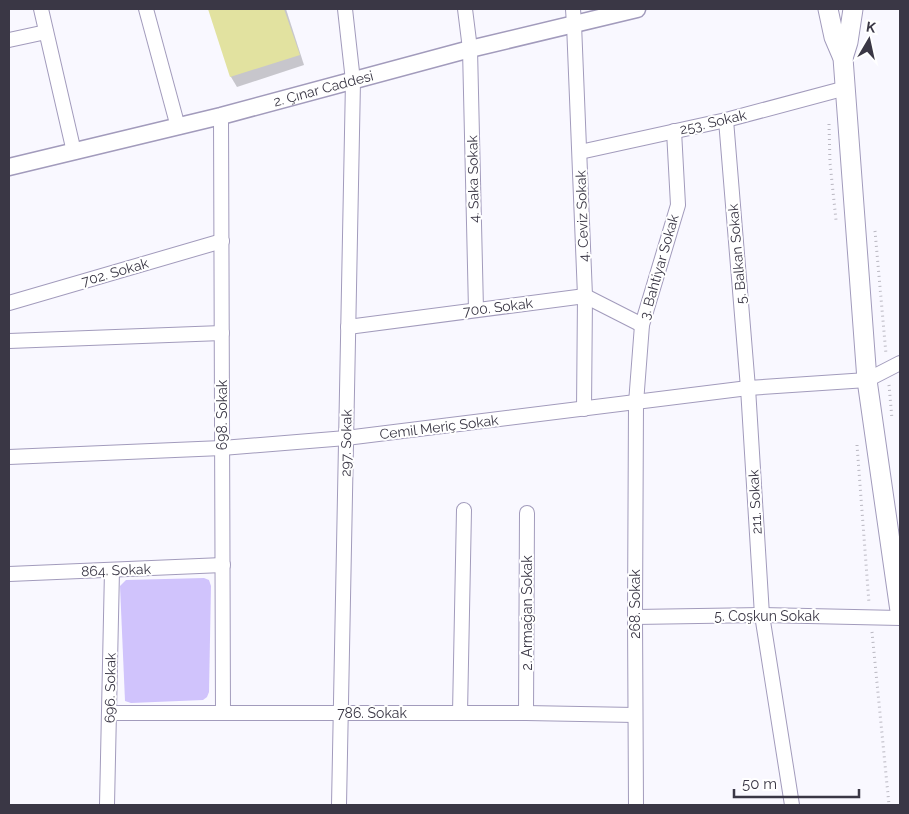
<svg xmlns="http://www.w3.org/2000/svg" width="909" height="814" viewBox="0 0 909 814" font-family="Raleway,sans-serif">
  <rect width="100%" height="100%" fill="#f9f8ff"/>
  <polygon fill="#d0c3fc" points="204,578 209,580 211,586 209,692 207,697 203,700 131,703 125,701 120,586 126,580"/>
  <polygon fill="#0003" points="209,9 286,9 304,65 237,87 231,77"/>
  <polygon fill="#e2e2a0" points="208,9 284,9 300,55 230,77"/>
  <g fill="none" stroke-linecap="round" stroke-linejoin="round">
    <defs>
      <g id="minor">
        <polyline points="41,9 74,152"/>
        <polyline points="146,9 178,127"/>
        <polyline points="465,9 470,49 476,310"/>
        <polyline points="573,9 574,24 585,296 584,409"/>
        <polyline points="9,40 46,32"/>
        <polyline points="221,116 223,713"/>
        <polyline points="726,120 748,388 762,615 792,805"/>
        <polyline points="580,152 726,120 846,88"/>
        <polyline points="9,303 222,241"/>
        <polyline points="348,327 585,296 642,325"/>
        <polyline points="9,341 222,333"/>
        <polyline points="9,457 222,448 346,438 748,388 867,380 900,363"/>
        <polyline points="9,574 223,565"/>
        <polyline points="635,617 762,615 900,618"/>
        <polyline points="109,713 526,713 635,715"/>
        <polyline points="460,713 464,510"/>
        <polyline points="526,713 527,513"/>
        <polyline points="107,805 112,570"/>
        <polyline points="339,805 353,81 345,9"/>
        <polyline points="636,805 635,617 636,403 642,325 678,205 674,131"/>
      </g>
      <g id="tertiary">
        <path id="s1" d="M 9,167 L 221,116 L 470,49 L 637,9"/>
      </g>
      <g id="secondary">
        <polyline points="828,9 834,37 843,58 867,380 900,611"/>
        <polyline points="843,58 848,42 853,9"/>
      </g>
    </defs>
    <use href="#minor" stroke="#a29bbc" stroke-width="16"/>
    <use href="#tertiary" stroke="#a29bbc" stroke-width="19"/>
    <use href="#secondary" stroke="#a29bbc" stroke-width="21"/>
    <g stroke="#bab8c2" stroke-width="3" stroke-dasharray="1 4" stroke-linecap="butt">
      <polyline points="829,124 830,163 836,220"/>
      <polyline points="875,231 886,354"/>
      <polyline points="889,385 892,419"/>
      <polyline points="857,445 869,603"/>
      <polyline points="872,632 889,805"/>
    </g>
    <use href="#minor" stroke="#fff" stroke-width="14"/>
    <use href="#tertiary" stroke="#fff" stroke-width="16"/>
    <use href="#secondary" stroke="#fff" stroke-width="19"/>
  </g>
  <g text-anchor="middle" stroke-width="4" stroke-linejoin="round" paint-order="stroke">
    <g font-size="14" fill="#3a3745" stroke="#fff">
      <text dy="5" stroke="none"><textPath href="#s1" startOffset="324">2. Çınar Caddesi</textPath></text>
      <text transform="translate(713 122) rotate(-13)" y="5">253. Sokak</text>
      <text transform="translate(473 179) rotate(-91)" y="5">4. Saka Sokak</text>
      <text transform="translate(582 216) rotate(-92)" y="5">4. Ceviz Sokak</text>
      <text transform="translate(737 254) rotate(-95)" y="5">5. Balkan Sokak</text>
      <text transform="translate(659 267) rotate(-74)" y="5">3. Bahtiyar Sokak</text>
      <text transform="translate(115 272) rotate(-16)" y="5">702. Sokak</text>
      <text transform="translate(498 307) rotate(-7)" y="5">700. Sokak</text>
      <text transform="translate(222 415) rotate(-90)" y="5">698. Sokak</text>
      <text transform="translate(439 427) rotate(-7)" y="5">Cemil Meriç Sokak</text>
      <text transform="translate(346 443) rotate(-89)" y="5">297. Sokak</text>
      <text transform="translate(755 502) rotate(-93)" y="5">211. Sokak</text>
      <text transform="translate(116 570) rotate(-2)" y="5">864. Sokak</text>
      <text transform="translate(635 604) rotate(-90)" y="5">268. Sokak</text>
      <text transform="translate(527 613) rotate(-90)" y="5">2. Armağan Sokak</text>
      <text x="767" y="621">5. Coşkun Sokak</text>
      <text transform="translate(110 688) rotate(-89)" y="5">696. Sokak</text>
      <text x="372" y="718">786. Sokak</text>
    </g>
  </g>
  <rect width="909" height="814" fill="none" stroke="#3a3745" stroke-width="20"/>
  <g transform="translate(869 40) rotate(9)" stroke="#ffffff" stroke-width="4" paint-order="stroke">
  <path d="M0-4L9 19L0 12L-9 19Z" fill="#3a3745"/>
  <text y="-8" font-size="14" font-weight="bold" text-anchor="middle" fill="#3a3745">K</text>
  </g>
  <path d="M734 789v8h125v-8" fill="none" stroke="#3a3745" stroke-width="2.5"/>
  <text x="742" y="789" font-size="15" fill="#3a3745" stroke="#ffffff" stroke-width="4" paint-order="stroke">50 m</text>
</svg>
